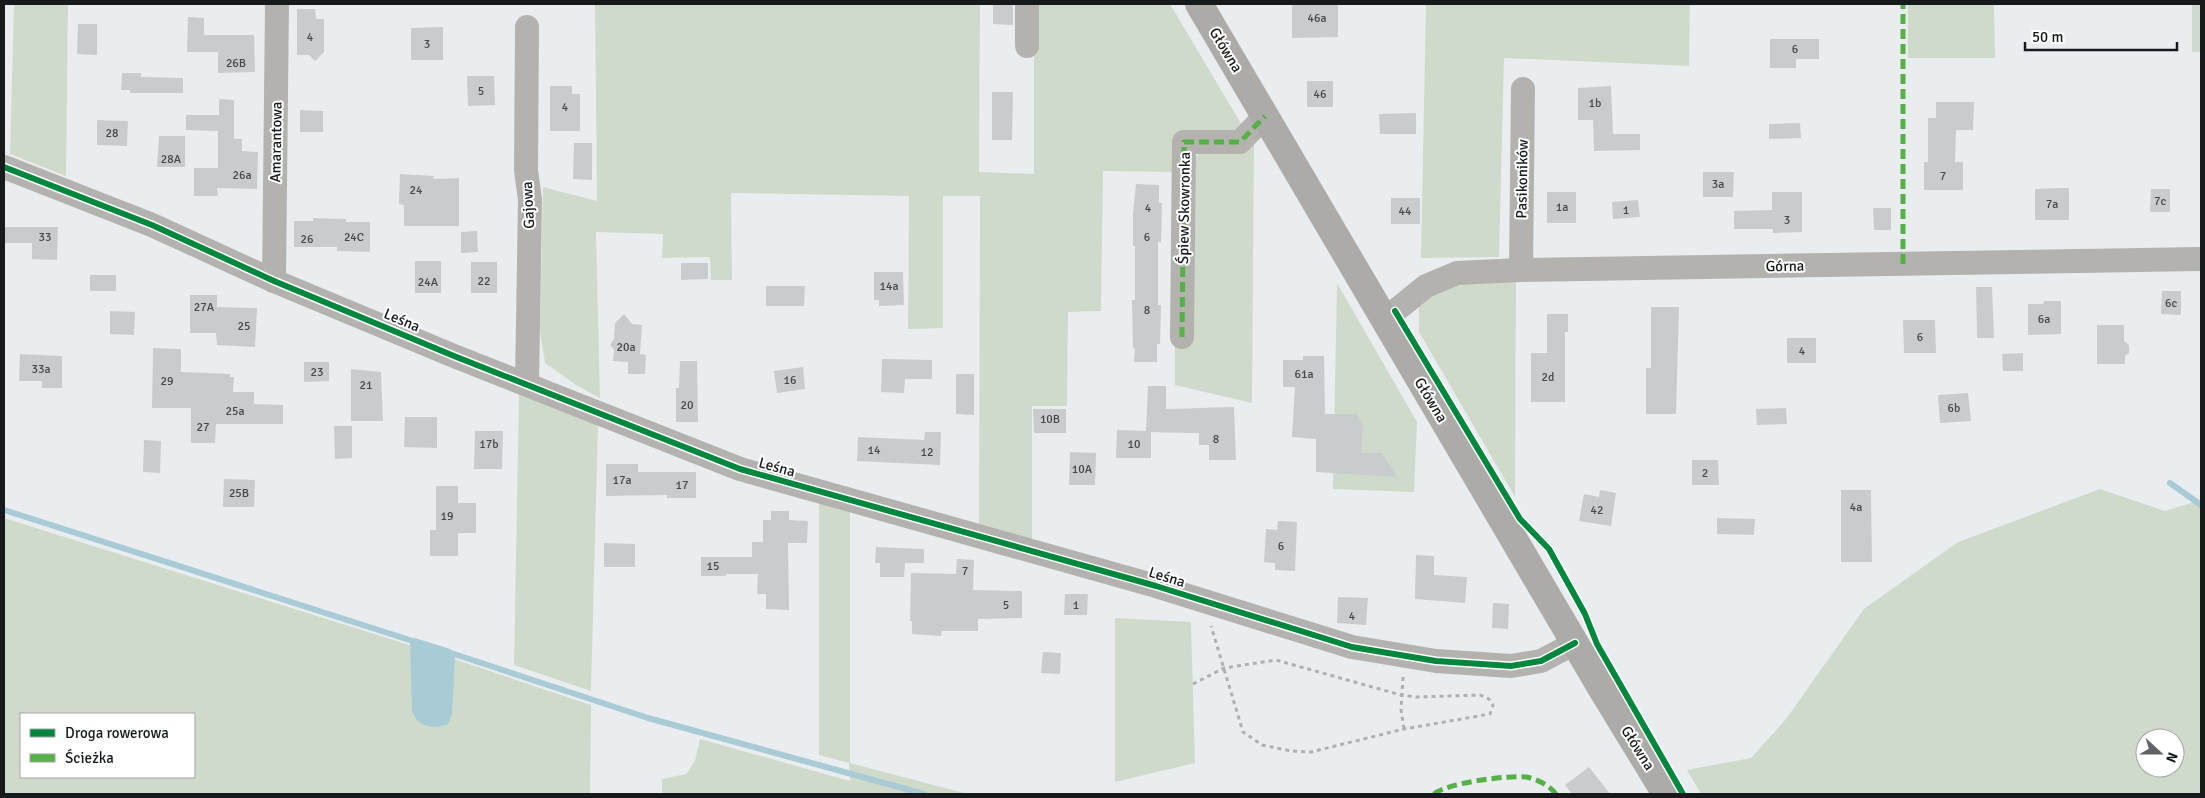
<svg xmlns="http://www.w3.org/2000/svg" width="2205" height="798" viewBox="0 0 2205 798" font-family="Signika,sans-serif">
  <rect width="100%" height="100%" fill="#eaedf0"/>
  <g fill="#d0daca" fill-rule="evenodd">
    <polygon points="14,4 68,4 66,176 10,154"/>
    <polygon points="595,4 980,4 979,172 1034,174 1034,4 1170,4 1243,127 1228,132 1177,134 1176,172 1103,171 1101,311 1068,312 1067,406 1032,406 1032,541 979,524 980,196 943,196 943,328 908,329 909,196 731,193 732,280 711,280 710,257 662,258 663,234 596,232 600,398 576,385 545,363 540,331 543,187 597,201"/>
    <polygon points="1426,4 1690,4 1689,66 1504,58 1499,257 1421,258"/>
    <polygon points="1908,4 1994,4 1995,58 1908,58"/>
    <rect x="2192" y="4" width="9" height="48"/>
    <polygon points="1254,144 1252,403 1175,385 1175,342 1195,157 1201,153"/>
    <polygon points="1516,281 1515,497 1419,332 1419,295 1460,284"/>
    <polygon points="1337,283 1417,422 1414,492 1333,489"/>
    <polygon points="519,393 598,423 591,691 514,665"/>
    <path d="M 2100,489 L 2165,511 L 2201,500 L 2201,794 L 1701,794 L 1687,770 L 1751,758 L 1786,719 L 1864,609 L 1958,542 ZM 2145,738 L 2175,738 L 2175,768 L 2145,768 Z"/>
    <polygon points="819,502 850,511 850,763 968,794 662,794 662,779 686,774 695,761 700,739 850,781 849,763 819,755"/>
    <path d="M 4,518 L 454,659 L 591,705 L 590,794 L 4,794 ZM 21,714 L 194,714 L 194,777 L 21,777 Z"/>
    <polygon points="1115,618 1191,622 1195,763 1115,782"/>
  </g>
  <path fill="#a8cbd5" d="M 415,638 L 450,649 L 455,656 L 452,715 L 448,724 C 433,730 416,727 412,710 L 410,643 Z"/>
  <g fill="none" stroke-linecap="round" stroke-linejoin="round">
    <g stroke="#a8cbd5" stroke-width="6">
      <polyline points="2170,483 2201,505"/>
      <polyline points="4,510 419,643"/>
      <polyline points="448,652 648,718 924,794"/>
    </g>
  </g>
  <g fill="#c9ccce">
    <polygon points="993,4 1013,4 1013,25 993,24"/>
    <polygon points="1292,4 1338,4 1338,37 1292,38"/>
    <polygon points="297,9 315,9 316,19 324,19 324,52 315,61 309,55 297,55"/>
    <polygon points="188,17 204,18 204,35 254,35 255,72 218,73 218,52 187,52"/>
    <polygon points="78,24 97,24 97,55 77,54"/>
    <polygon points="443,27 443,60 411,60 411,28"/>
    <polygon points="1770,39 1819,39 1819,59 1796,59 1796,68 1770,68"/>
    <polygon points="122,73 141,73 141,77 183,78 183,93 130,93 130,90 121,90"/>
    <polygon points="467,76 494,76 495,105 468,106"/>
    <rect x="1307" y="81" width="26" height="26"/>
    <polygon points="550,86 572,86 572,94 580,94 580,131 550,131"/>
    <polygon points="1611,86 1613,134 1640,134 1640,150 1594,151 1593,120 1578,120 1578,88"/>
    <polygon points="992,92 1013,92 1012,140 992,140"/>
    <polygon points="219,99 234,100 234,139 242,139 242,151 258,152 257,189 217,188 218,196 194,196 194,168 218,168 218,131 186,130 186,115 219,115"/>
    <polygon points="1936,102 1974,102 1973,130 1956,130 1955,162 1963,162 1963,190 1924,190 1924,162 1928,162 1928,118 1936,118"/>
    <polygon points="300,110 323,111 323,132 300,132"/>
    <polygon points="1416,113 1416,134 1380,134 1379,114"/>
    <polygon points="97,120 128,121 127,146 97,145"/>
    <polygon points="1800,123 1801,138 1769,139 1769,124"/>
    <polygon points="159,136 185,136 185,167 157,167"/>
    <polygon points="574,143 592,143 592,180 573,179"/>
    <polygon points="1703,172 1734,172 1733,197 1703,197"/>
    <polygon points="400,174 434,176 433,179 459,178 459,226 404,226 404,205 399,204"/>
    <polygon points="1136,184 1159,185 1159,203 1162,203 1161,242 1158,242 1158,305 1161,305 1160,344 1157,344 1157,362 1134,362 1135,348 1133,348 1132,300 1135,300 1135,246 1133,246 1133,213"/>
    <polygon points="2059,188 2069,188 2069,220 2035,220 2035,189"/>
    <polygon points="2151,189 2170,189 2170,212 2150,212"/>
    <rect x="1547" y="192" width="29" height="31"/>
    <polygon points="1772,192 1802,192 1802,232 1773,233 1773,229 1734,229 1734,211 1772,210"/>
    <rect x="1391" y="198" width="29" height="26"/>
    <polygon points="1638,200 1640,217 1613,219 1612,202"/>
    <polygon points="1873,208 1891,208 1891,230 1874,230"/>
    <polygon points="313,218 346,219 346,222 370,222 370,252 337,251 337,247 294,247 294,221 313,221"/>
    <polygon points="4,227 58,227 57,260 32,259 32,243 4,243"/>
    <polygon points="477,231 478,252 461,253 461,232"/>
    <rect x="415" y="261" width="26" height="32"/>
    <rect x="471" y="262" width="26" height="31"/>
    <polygon points="681,263 708,263 708,279 681,280"/>
    <polygon points="874,272 903,272 904,305 879,306 879,300 874,300"/>
    <rect x="90" y="275" width="26" height="16"/>
    <polygon points="766,286 805,286 804,306 766,306"/>
    <polygon points="1976,287 1992,287 1994,338 1977,338"/>
    <polygon points="2162,291 2181,291 2181,315 2161,314"/>
    <polygon points="190,295 217,295 217,307 257,308 255,347 217,345 216,333 190,333"/>
    <polygon points="2044,301 2061,301 2061,334 2028,335 2028,304 2043,304"/>
    <polygon points="1651,307 1679,307 1676,414 1646,414 1646,368 1651,368"/>
    <polygon points="110,311 135,312 134,335 110,334"/>
    <polygon points="624,314 632,324 642,325 640,354 646,355 645,374 628,374 628,362 613,361 614,350 610,345 614,339 615,323"/>
    <polygon points="1547,314 1568,314 1568,332 1565,332 1565,402 1531,402 1531,353 1547,353"/>
    <polygon points="1903,320 1935,320 1936,353 1904,353"/>
    <polygon points="2097,325 2124,325 2124,341 2129,345 2129,353 2125,356 2125,364 2097,364"/>
    <rect x="1787" y="338" width="29" height="25"/>
    <polygon points="153,348 181,349 181,372 230,374 230,377 234,377 233,392 254,392 254,404 283,405 283,424 216,424 215,443 191,443 191,408 152,408"/>
    <polygon points="2023,353 2023,371 2003,371 2002,354"/>
    <polygon points="20,354 62,356 62,388 42,388 42,381 19,381"/>
    <polygon points="1303,356 1324,356 1325,414 1357,414 1363,425 1361,453 1382,453 1397,477 1316,472 1316,439 1292,437 1295,387 1283,387 1283,360 1303,360"/>
    <polygon points="882,359 932,360 932,379 905,379 904,393 881,392"/>
    <polygon points="680,361 697,361 698,422 676,422 676,388 679,388"/>
    <polygon points="304,362 329,362 329,381 304,382"/>
    <polygon points="803,367 805,389 777,393 774,371"/>
    <polygon points="351,369 381,372 383,421 351,421"/>
    <polygon points="956,374 974,374 974,415 956,414"/>
    <polygon points="1148,386 1166,386 1166,409 1234,407 1236,460 1209,460 1209,445 1199,445 1199,433 1188,433 1151,432 1151,458 1116,458 1117,430 1146,431"/>
    <polygon points="1968,393 1971,421 1940,423 1938,395"/>
    <polygon points="1786,408 1787,424 1757,425 1756,409"/>
    <polygon points="1033,409 1066,409 1066,433 1034,433"/>
    <polygon points="405,417 437,417 437,448 404,447"/>
    <polygon points="334,426 352,426 352,458 335,459"/>
    <polygon points="475,431 503,431 502,469 474,469"/>
    <polygon points="925,432 941,432 940,465 857,461 858,437 924,440"/>
    <polygon points="144,440 161,441 160,473 143,472"/>
    <polygon points="1070,452 1096,453 1095,485 1069,485"/>
    <polygon points="1692,460 1718,460 1719,485 1692,485"/>
    <polygon points="606,464 638,464 638,472 696,472 696,498 667,498 667,495 606,496"/>
    <polygon points="224,479 255,480 254,507 223,507"/>
    <polygon points="436,486 458,486 458,503 476,503 476,533 458,533 458,556 430,556 430,530 436,530"/>
    <polygon points="1600,490 1616,493 1611,526 1579,521 1584,494 1599,497"/>
    <polygon points="1841,490 1871,490 1872,562 1841,562"/>
    <polygon points="771,511 789,511 789,520 808,521 807,543 788,543 789,610 766,609 766,594 757,594 758,574 726,574 726,576 701,576 701,557 752,557 752,542 763,542 763,520 771,520"/>
    <polygon points="1717,518 1755,519 1754,535 1717,534"/>
    <polygon points="1278,521 1297,522 1295,571 1275,570 1275,563 1264,562 1266,529 1277,530"/>
    <polygon points="604,543 635,544 635,567 604,567"/>
    <polygon points="876,547 924,549 924,563 905,563 904,577 880,577 880,563 875,563"/>
    <polygon points="1416,555 1434,556 1434,575 1467,577 1465,603 1415,599"/>
    <polygon points="957,559 974,560 973,590 1022,591 1022,618 978,619 978,631 942,631 941,636 912,634 912,621 910,621 911,573 956,574"/>
    <polygon points="1065,594 1088,594 1087,615 1064,615"/>
    <polygon points="1338,597 1368,598 1366,625 1337,623"/>
    <polygon points="1493,603 1509,604 1508,629 1492,628"/>
    <polygon points="1043,652 1061,653 1060,674 1041,673"/>
    <polygon points="1589,767 1610,794 1572,794 1565,785"/>
  </g>
  <g fill="none" stroke-linecap="round" stroke-linejoin="round">
    <g stroke="#b0b1af" stroke-width="3" stroke-dasharray="4 4" stroke-linecap="butt">
      <polyline points="1403,677 1401,710 1404,729"/>
      <polyline points="1193,684 1224,668 1276,660 1401,695 1416,697 1480,695 1489,699 1493,705 1490,714 1404,729 1311,752 1291,751 1262,745 1243,732 1211,626"/>
    </g>
    <g stroke="#b4b2af" stroke-width="24">
      <polyline points="527,27 526,170 530,200 527,384"/>
      <polyline points="1027,46 1027,4"/>
      <polyline points="4,167 152,225 274,281 454,356 740,469 1156,586 1352,647 1436,661 1511,666 1541,661 1575,643"/>
      <polyline points="1521,270 1523,89"/>
      <polyline points="274,281 277,4"/>
      <polyline points="1384,320 1426,286 1457,273 1521,270 2201,259"/>
      <polyline points="1182,337 1184,142 1240,142 1265,116"/>
    </g>
    <polyline stroke="#acaba8" stroke-width="28" points="1199,4 1603,691 1666,794"/>
    <g stroke="#55b145" stroke-width="5" stroke-dasharray="10 5" stroke-linecap="butt">
      <polyline points="1903,264 1903,4"/>
      <polyline points="1182,337 1184,142 1240,142 1265,116"/>
      <path d="M 1434,794 C 1446,783 1508,775 1526,777 C 1537,779 1549,785 1556,794"/>
    </g>
    <defs>
      <g id="cycleway">
        <polyline points="4,167 152,225 274,281 454,356 740,469 1156,586 1352,647 1436,661 1511,666 1541,661 1575,643"/>
        <polyline points="1395,311 1520,519 1549,549 1585,614 1597,644 1683,794"/>
      </g>
    </defs>
    <use href="#cycleway" stroke="#fff" stroke-width="9"/>
    <use href="#cycleway" stroke="#00873e" stroke-width="6"/>
  </g>
  <g text-anchor="middle" stroke-width="4" stroke-linejoin="round" paint-order="stroke">
    <g font-size="12" fill="#444648">
      <text x="1317" y="22">46a</text>
      <text x="310" y="41">4</text>
      <text x="427" y="48">3</text>
      <text x="1795" y="53">6</text>
      <text x="236" y="67">26B</text>
      <text x="481" y="95">5</text>
      <text x="1320" y="98">46</text>
      <text x="1595" y="107">1b</text>
      <text x="565" y="111">4</text>
      <text x="112" y="137">28</text>
      <text x="171" y="163">28A</text>
      <text x="242" y="179">26a</text>
      <text x="1943" y="180">7</text>
      <text x="1718" y="188">3a</text>
      <text x="416" y="194">24</text>
      <text x="2160" y="205">7c</text>
      <text x="2052" y="208">7a</text>
      <text x="1562" y="211">1a</text>
      <text x="1148" y="212">4</text>
      <text x="1626" y="214">1</text>
      <text x="1405" y="215">44</text>
      <text x="1787" y="224">3</text>
      <text x="45" y="241">33</text>
      <text x="354" y="241">24C</text>
      <text x="1147" y="241">6</text>
      <text x="307" y="243">26</text>
      <text x="484" y="285">22</text>
      <text x="428" y="286">24A</text>
      <text x="889" y="290">14a</text>
      <text x="2171" y="307">6c</text>
      <text x="204" y="311">27A</text>
      <text x="1147" y="314">8</text>
      <text x="2044" y="323">6a</text>
      <text x="244" y="330">25</text>
      <text x="1920" y="341">6</text>
      <text x="626" y="351">20a</text>
      <text x="1802" y="355">4</text>
      <text x="41" y="373">33a</text>
      <text x="317" y="376">23</text>
      <text x="1304" y="378">61a</text>
      <text x="1548" y="381">2d</text>
      <text x="790" y="384">16</text>
      <text x="167" y="385">29</text>
      <text x="366" y="389">21</text>
      <text x="687" y="409">20</text>
      <text x="1954" y="412">6b</text>
      <text x="235" y="415">25a</text>
      <text x="1050" y="423">10B</text>
      <text x="203" y="431">27</text>
      <text x="1216" y="443">8</text>
      <text x="489" y="448">17b</text>
      <text x="1134" y="448">10</text>
      <text x="874" y="454">14</text>
      <text x="927" y="456">12</text>
      <text x="1082" y="473">10A</text>
      <text x="1705" y="477">2</text>
      <text x="622" y="484">17a</text>
      <text x="682" y="489">17</text>
      <text x="239" y="497">25B</text>
      <text x="1856" y="511">4a</text>
      <text x="1597" y="514">42</text>
      <text x="447" y="520">19</text>
      <text x="1281" y="550">6</text>
      <text x="713" y="570">15</text>
      <text x="965" y="575">7</text>
      <text x="1006" y="609">5</text>
      <text x="1076" y="609">1</text>
      <text x="1352" y="620">4</text>
    </g>
    <g font-size="15" fill="#171a1c" stroke="#fff">
      <text transform="translate(1226 50) rotate(59)" y="5">Główna</text>
      <text transform="translate(276 142) rotate(-89)" y="5">Amarantowa</text>
      <text transform="translate(1522 179) rotate(-89)" y="5">Pasikoników</text>
      <text transform="translate(528 205) rotate(-93)" y="5">Gajowa</text>
      <text transform="translate(1184 208) rotate(-89)" y="5">Śpiew Skowronka</text>
      <text transform="translate(1785 266) rotate(-1)" y="5">Górna</text>
      <text transform="translate(402 320) rotate(23)" y="5">Leśna</text>
      <text transform="translate(1431 400) rotate(59)" y="5">Główna</text>
      <text transform="translate(777 467) rotate(16)" y="5">Leśna</text>
      <text transform="translate(1167 577) rotate(17)" y="5">Leśna</text>
      <text transform="translate(1638 748) rotate(58)" y="5">Główna</text>
    </g>
  </g>
  <rect width="2205" height="798" fill="none" stroke="#171a1c" stroke-width="10"/>
  <rect x="20" y="713" width="175" height="65" fill="#ffffff" stroke="#a2a3a4"/>
  <rect x="30" y="729" width="25" height="8" fill="#00873e" stroke="#a2a3a4"/>
  <text x="65" y="738" font-size="15" fill="#171a1c">Droga rowerowa</text>
  <rect x="30" y="754" width="25" height="8" fill="#55b145" stroke="#a2a3a4"/>
  <text x="65" y="763" font-size="15" fill="#171a1c">Ścieżka</text>
  <g transform="translate(2160 753) rotate(111)"><circle r="24" fill="#ffffff" stroke="#a2a3a4"/>
  <path d="M0-4L9 19L0 12L-9 19Z" fill="#616466"/>
  <text y="-8" font-size="14" font-weight="bold" text-anchor="middle" fill="#171a1c">N</text>
  </g>
  <path d="M2025 42v8h152v-8" fill="none" stroke="#171a1c" stroke-width="2.5"/>
  <text x="2032" y="42" font-size="15" fill="#171a1c" stroke="#ffffff" stroke-width="4" paint-order="stroke">50 m</text>
</svg>
